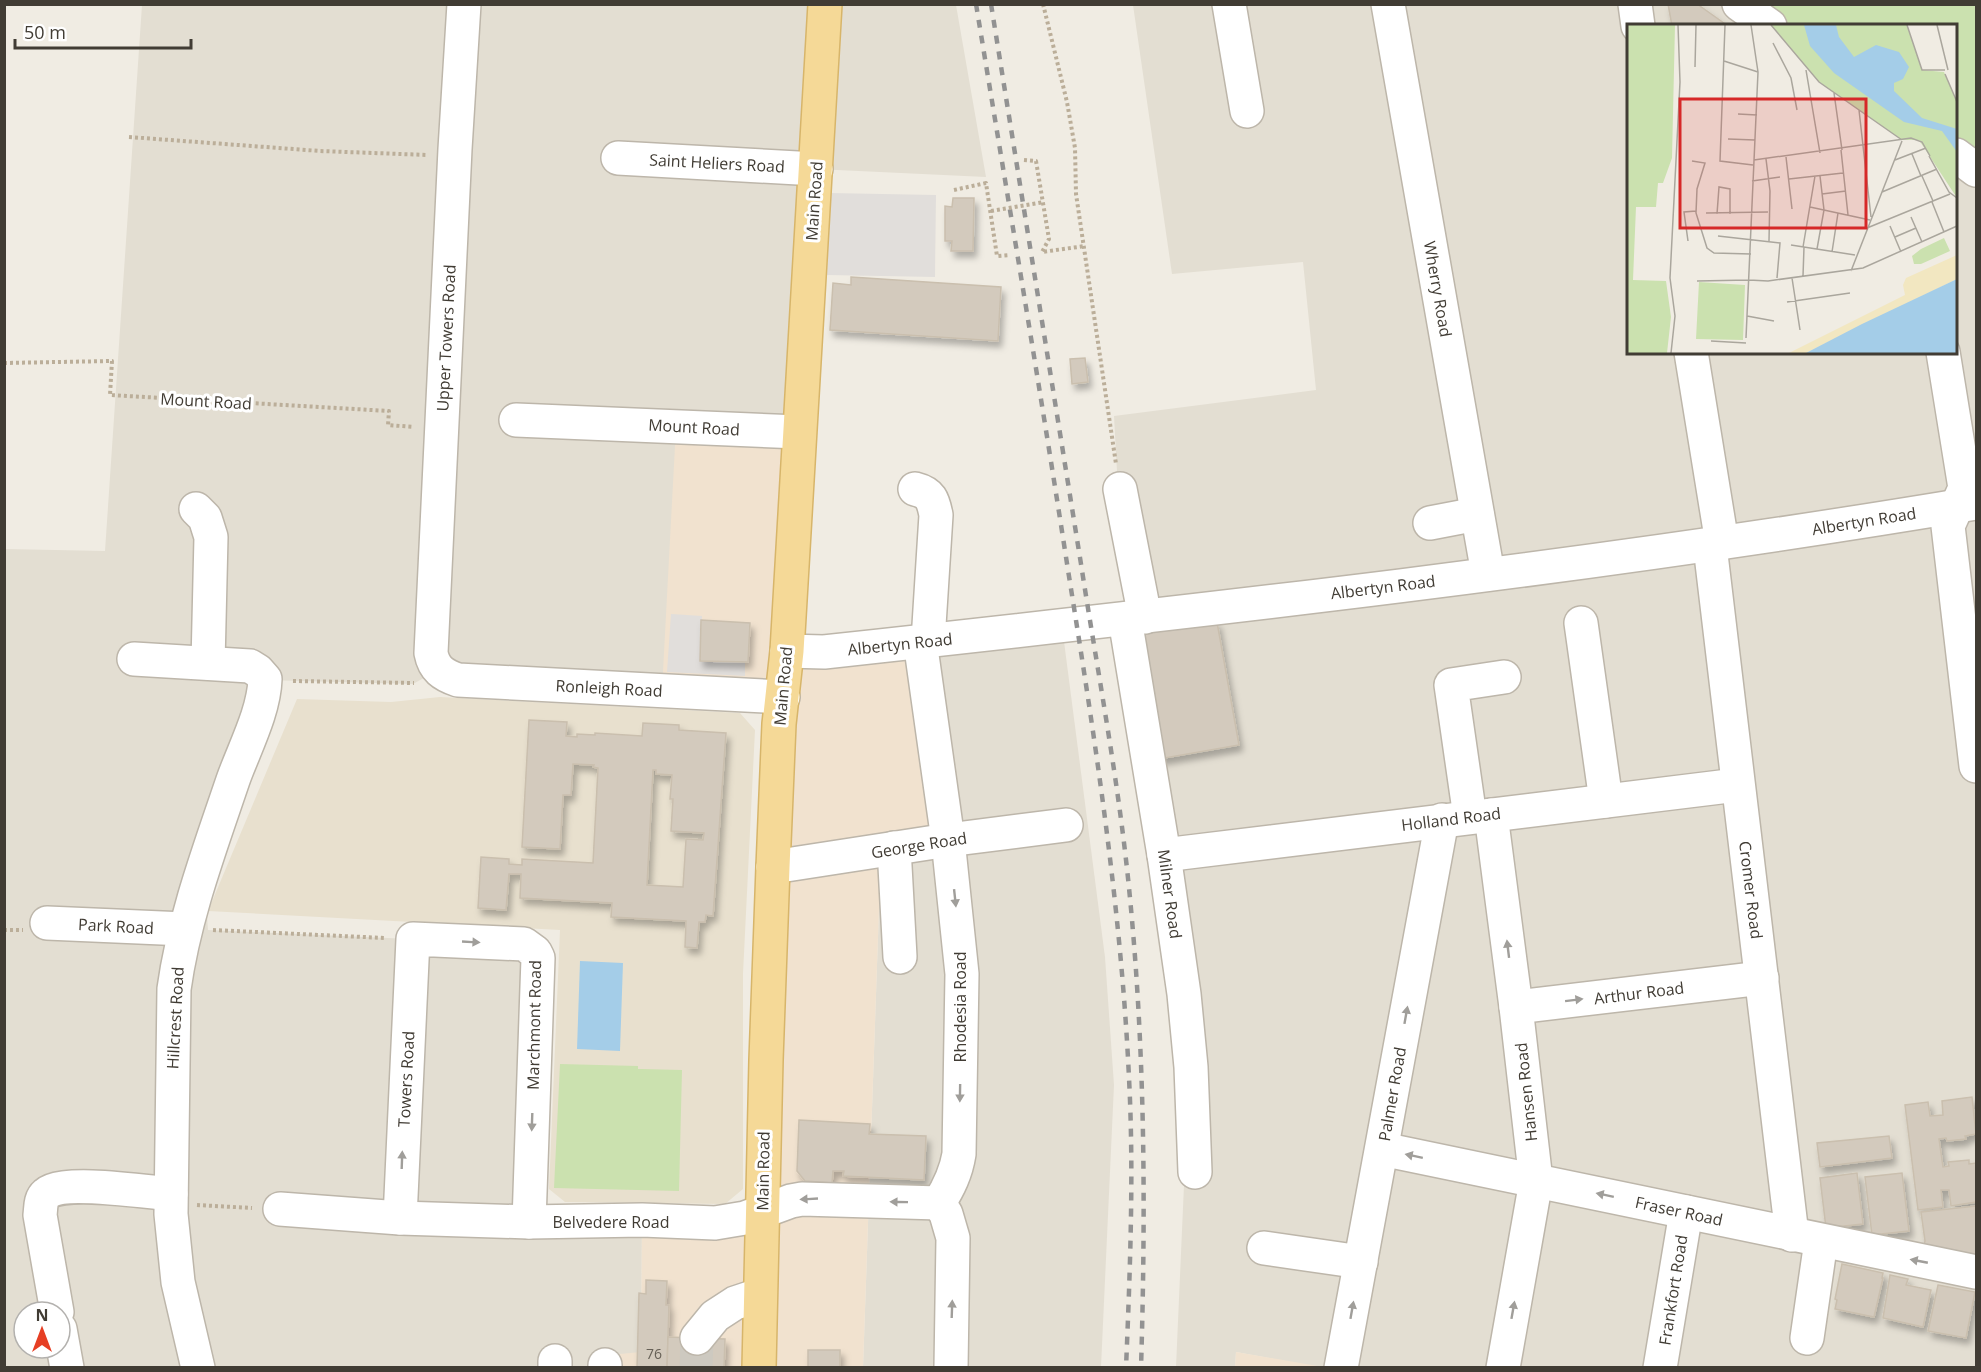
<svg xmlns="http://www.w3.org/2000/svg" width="1981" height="1372" viewBox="0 0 1981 1372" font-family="'Open Sans',sans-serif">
  <defs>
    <filter id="shadow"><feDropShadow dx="3.5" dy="6" stdDeviation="3" flood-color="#0004"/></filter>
  </defs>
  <rect width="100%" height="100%" fill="#f0ece3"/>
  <g fill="#e3ded2" fill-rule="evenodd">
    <polygon points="1739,4 1770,25 1628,26 1628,352 1956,352 1956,155 1976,170 1976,1367 1323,1368 1236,1352 1235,1367 1176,1367 1184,1185 1195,1172 1125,619 1114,416 1316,390 1303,262 1172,274 1133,5"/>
    <path d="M 142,5 L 956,5 L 986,177 L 816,169 L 799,432 L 662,690 L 438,670 L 413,684 L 265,680 L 190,914 L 207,916 L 208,930 L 524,944 L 529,1222 L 642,1220 L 641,1352 L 597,1368 L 5,1368 L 5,549 L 105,551 ZM 24,1312 L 60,1312 L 60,1348 L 24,1348 Z"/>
    <polygon points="1062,626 1105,957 1114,1085 1101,1367 863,1368 881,851 923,658"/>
  </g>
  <g fill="#f1e2cf">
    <polygon points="676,427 799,432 787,651 920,641 948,840 881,851 863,1367 597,1368 598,1356 641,1352 642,1220 762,1210 783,697 662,690"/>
    <polygon points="1236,1352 1323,1367 1235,1367"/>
  </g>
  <polygon fill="#e8e0ce" points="440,697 740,713 755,730 743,974 743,1189 725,1204 565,1202 549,1189 560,930 208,911 297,699 391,702"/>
  <g fill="#cbe1af">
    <polygon points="1739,5 1976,5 1976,170 1956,155 1956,26 1770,25"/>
    <polygon points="560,1064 638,1066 638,1069 642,1069 682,1070 679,1191 554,1188"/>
  </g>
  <g fill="#e1dedb">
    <polygon points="829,193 936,195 935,277 827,275"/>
    <polygon points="671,614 702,616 700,661 745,662 745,676 667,672"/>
  </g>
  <polygon fill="#a4cde8" points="580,961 623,963 620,1051 577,1049"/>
  <g fill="#d3cabd" stroke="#cabfae" stroke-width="1.5" fill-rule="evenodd" filter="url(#shadow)">
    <polygon points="1668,4 1697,4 1728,26 1672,26"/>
    <polygon points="953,198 974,198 973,251 951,251 952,241 945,241 945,206 952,207"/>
    <polygon points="851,277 1001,287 998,341 830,330 833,283 851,285"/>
    <polygon points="1085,358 1088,382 1072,384 1070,359"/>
    <polygon points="701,620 750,623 748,662 700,661"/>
    <polygon points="1217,622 1239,745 1159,759 1136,632"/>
    <path d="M 529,720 L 567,722 L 566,736 L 577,737 L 577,734 L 595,735 L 595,733 L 642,736 L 643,723 L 679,725 L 679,730 L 726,733 L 713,916 L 706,915 L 705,922 L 699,922 L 697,948 L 685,947 L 686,921 L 611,917 L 612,903 L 520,898 L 521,874 L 509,874 L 506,910 L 478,908 L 481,857 L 509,859 L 509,864 L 522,865 L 522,859 L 593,863 L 598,768 L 593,767 L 594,765 L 573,764 L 571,795 L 563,795 L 560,849 L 522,847 ZM 653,770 L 656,770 L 656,774 L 672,775 L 670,799 L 673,799 L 671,831 L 704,833 L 703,840 L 686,839 L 683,887 L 647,885 Z"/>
    <polygon points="1972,1097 1976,1134 1965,1136 1966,1139 1947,1141 1946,1138 1939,1139 1943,1167 1949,1166 1948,1162 1969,1160 1969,1164 1976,1163 1976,1202 1951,1206 1949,1190 1941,1190 1943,1207 1918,1210 1905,1105 1928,1102 1930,1116 1943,1115 1942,1101"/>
    <polygon points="799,1120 870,1124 869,1134 926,1136 924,1180 843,1176 844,1171 833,1171 832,1183 805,1181 797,1171"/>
    <polygon points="1889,1136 1892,1158 1820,1167 1817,1143"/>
    <polygon points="1857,1173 1863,1224 1826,1228 1820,1178"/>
    <polygon points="1902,1173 1909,1231 1872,1235 1865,1177"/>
    <polygon points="1976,1206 1976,1261 1923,1250 1925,1241 1921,1212"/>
    <polygon points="1842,1264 1883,1273 1882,1278 1883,1278 1874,1317 1835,1309 1837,1300 1835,1299"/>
    <polygon points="1890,1275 1908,1279 1906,1285 1931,1290 1923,1327 1883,1318"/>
    <polygon points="646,1280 667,1281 666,1305 669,1305 667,1368 637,1368 639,1293 646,1294"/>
    <polygon points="1938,1285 1975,1292 1966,1338 1928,1331"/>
    <polygon points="668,1337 725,1339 724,1368 667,1368"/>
    <rect x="808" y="1350" width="32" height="18"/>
  </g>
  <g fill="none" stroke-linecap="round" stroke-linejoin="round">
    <polyline stroke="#cdc9c0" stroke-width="33" stroke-dasharray="33 16" stroke-linecap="butt" points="696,1368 697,1338"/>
    <defs>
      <g id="minor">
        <path d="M 464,4 L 455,149 L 431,653 C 434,669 443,675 458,680 L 783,697"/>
        <polyline points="1229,4 1247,111"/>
        <polyline points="1388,4 1488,574"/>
        <polyline points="1635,4 1638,26"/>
        <polyline points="1739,4 1770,26"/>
        <polyline points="1956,155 1976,170"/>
        <polyline points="618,158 816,169"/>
        <polyline points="1691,352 1722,543"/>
        <polyline points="1943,352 1965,488 1948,526 1976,766"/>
        <polyline points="516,420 799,432"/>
        <path d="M 915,489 C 931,493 933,500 936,515 L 928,641"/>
        <polyline points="1120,489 1145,617"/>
        <polyline points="196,509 205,518 211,537 208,663"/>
        <polyline points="1430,523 1477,514"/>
        <polyline points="1710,546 1792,1235"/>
        <polyline points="1125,619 1164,855 1184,994 1191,1067 1195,1172"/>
        <polyline points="1581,623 1606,801"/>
        <path d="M 920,641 L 948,840 L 962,974 L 959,1154 C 956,1173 949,1187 939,1203"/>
        <path d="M 787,651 L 824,652 C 1209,610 1594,567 1976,503"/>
        <path d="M 134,659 L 250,666 L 258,671 L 265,679 C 264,712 244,749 233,780 C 210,848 184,917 174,989 L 171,1214 L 178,1282 L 198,1368"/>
        <polyline points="1491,815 1516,1007 1536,1181 1503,1368"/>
        <polyline points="1470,817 1451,685 1504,677"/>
        <polyline points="894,848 900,957"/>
        <polyline points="1164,855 1737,785"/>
        <polyline points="773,867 948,840 1066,825"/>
        <polyline points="47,923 185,929"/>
        <polyline points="1516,1007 1762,978"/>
        <polyline points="1382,1149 1976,1272"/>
        <polyline points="939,1203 946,1214 953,1238 951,1368"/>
        <polyline points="280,1209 400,1218 529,1222 642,1220 715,1223 745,1218 791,1201 802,1199 939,1203"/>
        <polyline points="400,1218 413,939 524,944 535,952 538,958 529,1222"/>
        <polyline points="1264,1248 1361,1262"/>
        <path d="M 57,1312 L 40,1215 C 41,1208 40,1199 46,1194 C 62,1179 147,1192 171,1194"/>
        <polyline points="60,1329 67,1368"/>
        <polyline points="697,1338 715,1316 735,1303 759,1295"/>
        <polyline points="1807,1338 1821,1241"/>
        <polyline points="555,1368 555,1361"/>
        <polyline points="605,1368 605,1365"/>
        <polyline points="1341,1368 1442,820"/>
        <polyline points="1660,1368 1686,1212"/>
      </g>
      <polyline id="major" points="759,1368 766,1060 773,867 779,724 787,651 825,4"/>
    </defs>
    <use href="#minor" stroke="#bdb6aa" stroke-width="36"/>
    <use href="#major" stroke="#d7b56a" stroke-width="36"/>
    <g stroke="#bbae99" stroke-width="4" stroke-dasharray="3 3" stroke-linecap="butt">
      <polyline points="1043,4 1067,102 1075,148 1076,194 1116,464"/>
      <polyline points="129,137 320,151 428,155"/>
      <polyline points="1024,160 1036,161 1049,239 1042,252 1085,246"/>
      <polyline points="954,190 986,183 997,256 1009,255"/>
      <polyline points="4,363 112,361 110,395 389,411 388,425 414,427"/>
      <polyline points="293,681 414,683"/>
      <polyline points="4,930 23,930"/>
      <polyline points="213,930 385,938"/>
      <polyline points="197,1205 252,1208"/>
    </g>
    <use href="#minor" stroke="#fff" stroke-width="33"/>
    <use href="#major" stroke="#f5d997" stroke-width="33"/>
    <g stroke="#929292" stroke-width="4.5" stroke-dasharray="8 8" stroke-linecap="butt">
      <path d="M 976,4 C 1007,193 1039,382 1068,570 C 1095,739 1121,907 1129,1078 C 1134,1174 1130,1271 1126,1368"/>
      <path d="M 991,4 C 1021,191 1051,377 1081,564 C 1097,668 1117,773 1128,878 C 1145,1042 1146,1203 1141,1368"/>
    </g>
    <polyline stroke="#bbae99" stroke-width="4" stroke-dasharray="3 3" stroke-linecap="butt" points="991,211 1044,202"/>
  </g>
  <defs><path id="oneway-solid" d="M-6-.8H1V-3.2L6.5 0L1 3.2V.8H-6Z" transform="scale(1.5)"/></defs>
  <g fill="#a09e9a">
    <use href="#oneway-solid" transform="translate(955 898) rotate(84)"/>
    <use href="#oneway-solid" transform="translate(471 942) rotate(3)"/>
    <use href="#oneway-solid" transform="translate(1508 949) rotate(-97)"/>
    <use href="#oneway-solid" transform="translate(1574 1000) rotate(-7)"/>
    <use href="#oneway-solid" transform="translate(1406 1015) rotate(-80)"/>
    <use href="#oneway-solid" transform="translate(960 1093) rotate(91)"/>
    <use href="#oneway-solid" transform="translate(532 1122) rotate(92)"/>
    <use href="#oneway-solid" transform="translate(1414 1156) rotate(-168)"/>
    <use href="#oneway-solid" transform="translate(402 1160) rotate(-88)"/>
    <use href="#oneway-solid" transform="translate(1605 1195) rotate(-168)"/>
    <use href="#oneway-solid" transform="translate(809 1199) rotate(177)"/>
    <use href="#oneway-solid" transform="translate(899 1202) rotate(-179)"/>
    <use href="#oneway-solid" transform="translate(1919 1261) rotate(-169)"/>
    <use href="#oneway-solid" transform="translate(952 1309) rotate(-88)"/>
    <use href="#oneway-solid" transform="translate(1352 1310) rotate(-80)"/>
    <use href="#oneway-solid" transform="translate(1513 1310) rotate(-80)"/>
  </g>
  <g text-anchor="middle" stroke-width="6" stroke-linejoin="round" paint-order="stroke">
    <g font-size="14" fill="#666056">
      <text x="654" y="1359">76</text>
    </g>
    <g font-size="16" fill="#413c34" stroke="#fff">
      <text transform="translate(717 163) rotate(3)" y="6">Saint Heliers Road</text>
      <text transform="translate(814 201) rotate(-86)" y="6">Main Road</text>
      <text transform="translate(1438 289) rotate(80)" y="6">Wherry Road</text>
      <text transform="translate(446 338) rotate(-87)" y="6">Upper Towers Road</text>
      <text transform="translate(206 401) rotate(3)" y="6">Mount Road</text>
      <text transform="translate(694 427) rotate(3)" y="6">Mount Road</text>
      <text transform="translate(1864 521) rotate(-9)" y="6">Albertyn Road</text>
      <text transform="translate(1383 587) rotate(-7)" y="6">Albertyn Road</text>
      <text transform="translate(900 644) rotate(-6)" y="6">Albertyn Road</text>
      <text transform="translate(783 686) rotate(-85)" y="6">Main Road</text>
      <text transform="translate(609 688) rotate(3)" y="6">Ronleigh Road</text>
      <text transform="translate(1451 819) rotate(-7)" y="6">Holland Road</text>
      <text transform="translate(919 845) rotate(-9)" y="6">George Road</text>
      <text transform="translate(1751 890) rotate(83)" y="6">Cromer Road</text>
      <text transform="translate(1170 894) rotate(82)" y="6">Milner Road</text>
      <text transform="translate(116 926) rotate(3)" y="6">Park Road</text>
      <text transform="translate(1639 993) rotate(-7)" y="6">Arthur Road</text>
      <text transform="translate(960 1007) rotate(-90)" y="6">Rhodesia Road</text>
      <text transform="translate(175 1018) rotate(-87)" y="6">Hillcrest Road</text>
      <text transform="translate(534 1025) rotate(-89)" y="6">Marchmont Road</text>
      <text transform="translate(406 1079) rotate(-87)" y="6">Towers Road</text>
      <text transform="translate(1526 1092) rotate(-96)" y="6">Hansen Road</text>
      <text transform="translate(1392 1094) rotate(-80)" y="6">Palmer Road</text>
      <text transform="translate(763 1171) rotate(-89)" y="6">Main Road</text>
      <text transform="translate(1679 1211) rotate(12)" y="6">Fraser Road</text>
      <text x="611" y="1228">Belvedere Road</text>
      <text transform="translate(1673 1290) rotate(-81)" y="6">Frankfort Road</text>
    </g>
  </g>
  <g transform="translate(1627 24)">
    <rect width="330" height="330" fill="#f0ece3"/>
    <path d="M 0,1 L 48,1 L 45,134 L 36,159 L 31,159 L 29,183 L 9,183 L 6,256 L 39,257 L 44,293 L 40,329 L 0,329 ZM 144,1 L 280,1 L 295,46 L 317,48 L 330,78 L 330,174 L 292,116 L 275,116 L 192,58 ZM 317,214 L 323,227 L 294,240 L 287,240 L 285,232 L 294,225 ZM 72,258 L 118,261 L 116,316 L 69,315 Z" fill="#cbe1af"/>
    <path d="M 330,231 L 330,255 L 179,329 L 162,329 L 278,271 L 276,261 L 279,254 Z" fill="#f2e7c1"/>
    <path d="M 177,1 L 209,1 L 212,13 L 227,33 L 249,21 L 272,28 L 282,43 L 276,55 L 267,59 L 267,67 L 295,94 L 330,105 L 330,128 L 315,107 L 277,98 L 207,49 L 183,22 ZM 330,255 L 330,329 L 179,329 L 235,300 Z" fill="#a4cde8"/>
    <path fill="none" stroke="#aaa69d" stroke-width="1.5" d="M 98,1 L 93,137 L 126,141M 144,1 L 192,58 L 275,116M 280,1 L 295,46 L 318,46M 310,1 L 321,46M 146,19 L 164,54 L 170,86M 97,37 L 131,48M 68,43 L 69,1M 179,46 L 193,129M 318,50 L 330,78M 207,69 L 215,126M 232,86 L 244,193M 111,90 L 130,91M 101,115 L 128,116M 214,126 L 221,191M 285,130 L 294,152M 302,132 L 322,168 L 330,174M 159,133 L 165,185M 139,135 L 143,167 L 142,217M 127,136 L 284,114 L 295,118 L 303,132M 268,136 L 299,124M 65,137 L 78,139 L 70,165 L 69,189 L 80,224 L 87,229 L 124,230M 295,152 L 306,177M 162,155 L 216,149M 125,157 L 153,153M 255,168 L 310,145M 195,170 L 219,167M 305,178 L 317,208M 183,183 L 243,196M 79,189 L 141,188M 90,190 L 92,163 L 103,165 L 103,190M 284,193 L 295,218M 263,202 L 274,228M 240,204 L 323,170M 91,212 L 153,219 L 150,254M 268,213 L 289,204M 61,217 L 57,188 L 69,187M 164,221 L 228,231M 176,223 L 188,152M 190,225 L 197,186 L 193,152M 205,228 L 211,189M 224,247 L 275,117M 176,252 L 177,223M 165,254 L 173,306M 122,256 L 141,257 L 236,244 L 330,202M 70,257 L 122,256M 160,278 L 223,269M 120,292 L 147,297M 119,314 L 131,48 L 124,1M 84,317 L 119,319M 44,329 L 48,292 L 43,254 L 53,58 L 51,1"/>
    <path fill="#d62828" fill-opacity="0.15" stroke="#d62828" stroke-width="3" d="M 53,75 L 239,75 L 239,204 L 53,204 Z"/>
    <rect width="330" height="330" fill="none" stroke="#413c34" stroke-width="3"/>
  </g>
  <rect width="1981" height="1372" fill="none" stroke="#413c34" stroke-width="12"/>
  <g transform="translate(42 1330)"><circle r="28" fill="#ffffff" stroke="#b3b1ae" stroke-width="1.5"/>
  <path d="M0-4.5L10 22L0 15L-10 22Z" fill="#e63f24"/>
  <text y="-9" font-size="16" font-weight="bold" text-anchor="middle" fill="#413c34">N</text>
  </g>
  <path d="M15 39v9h176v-9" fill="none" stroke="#413c34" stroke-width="3"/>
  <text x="24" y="39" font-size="18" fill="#413c34" stroke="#ffffff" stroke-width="4.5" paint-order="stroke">50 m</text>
</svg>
